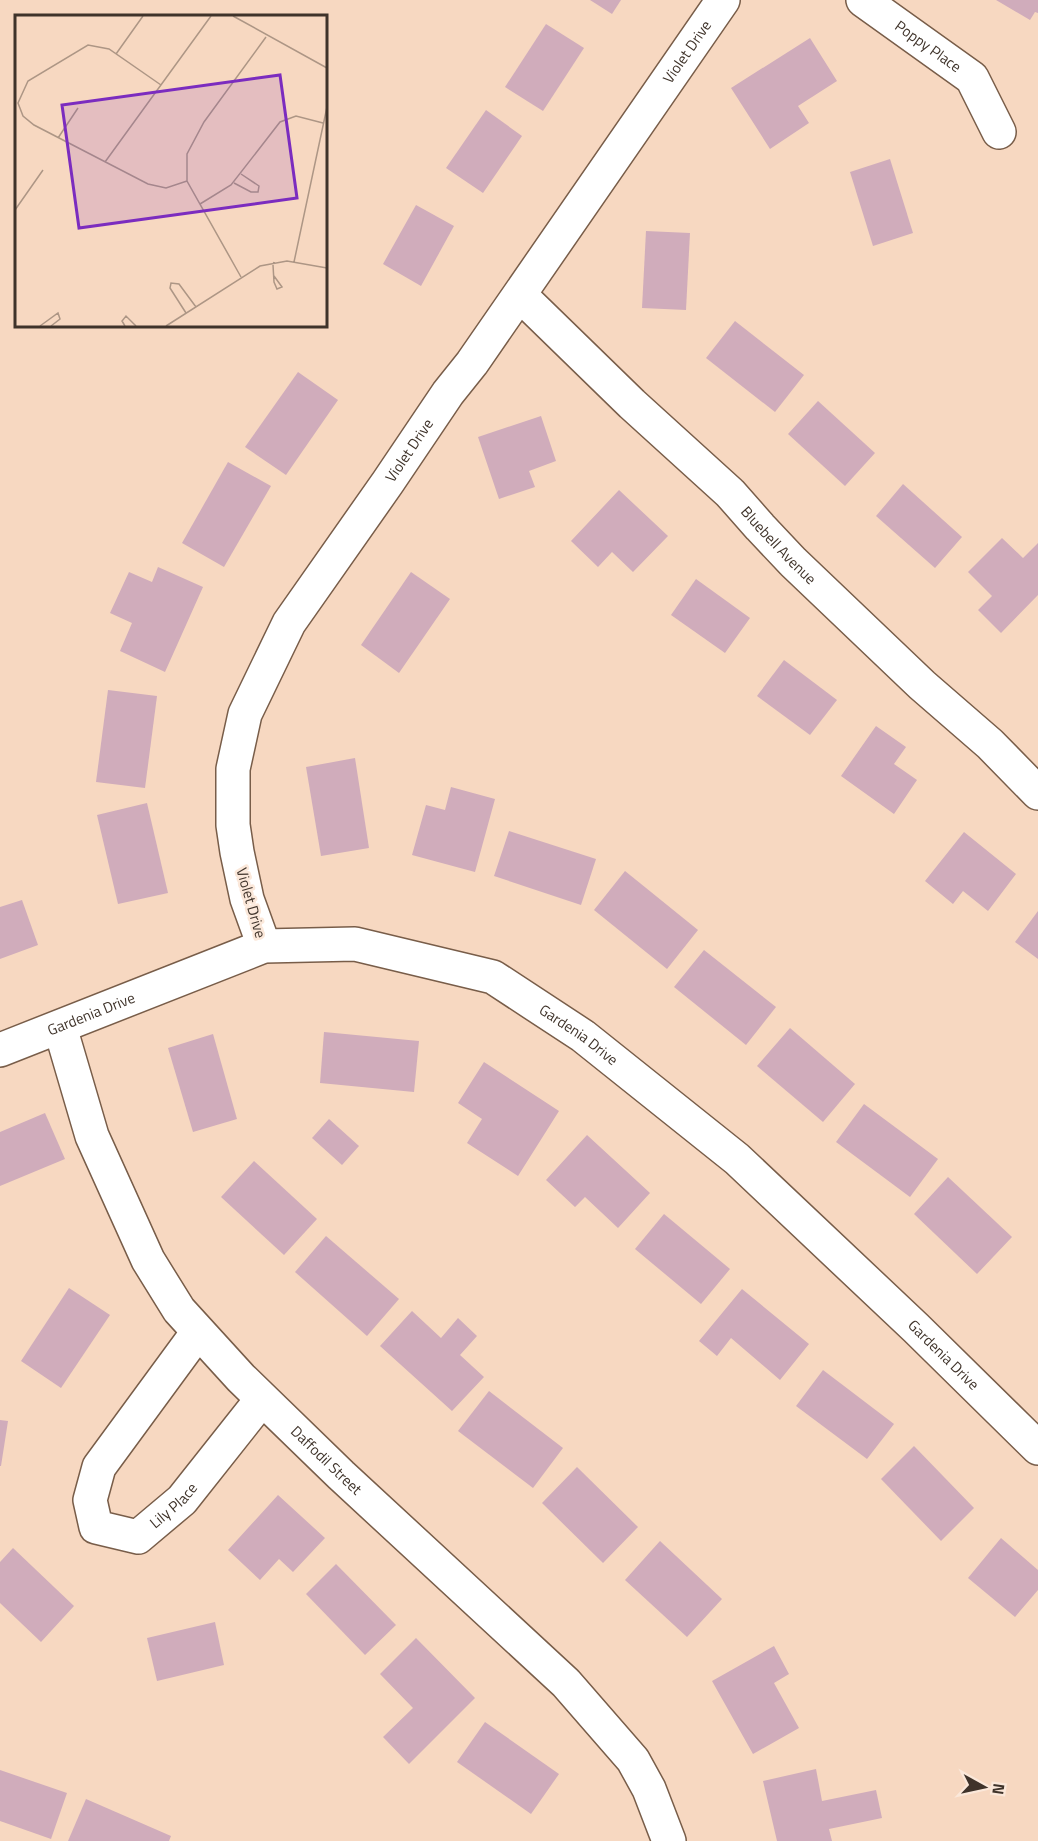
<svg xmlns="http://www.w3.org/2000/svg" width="1038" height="1841" viewBox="0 0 1038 1841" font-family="'Titillium Web',sans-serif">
  <rect width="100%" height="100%" fill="#f7d8c1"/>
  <g fill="#d0acbb">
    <polygon points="590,0 621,0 612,14"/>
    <polygon points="996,0 1038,0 1038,13 1035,12 1030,20"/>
    <polygon points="546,24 584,48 543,111 505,87"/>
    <polygon points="810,38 837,81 798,106 809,123 770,149 731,88"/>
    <polygon points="486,110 522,136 483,193 446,168"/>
    <polygon points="890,159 913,233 873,246 850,172"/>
    <polygon points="416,205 454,226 421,286 383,264"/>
    <polygon points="646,231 690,233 686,310 642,308"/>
    <polygon points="735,321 804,375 775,412 706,358"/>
    <polygon points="298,372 338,400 286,475 245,447"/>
    <polygon points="818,401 875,453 845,486 788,434"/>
    <polygon points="541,416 556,461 529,471 535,487 499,499 478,437"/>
    <polygon points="228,462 271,486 224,567 182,543"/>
    <polygon points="903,484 962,537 935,568 876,516"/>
    <polygon points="619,490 668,536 633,572 612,552 598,567 571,541"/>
    <polygon points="1002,538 1023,558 1038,543 1038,595 1001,633 978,610 992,596 968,572"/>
    <polygon points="158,567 203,587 165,672 120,651 132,623 110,613 129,572 152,582"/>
    <polygon points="411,572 450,599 399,673 361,645"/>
    <polygon points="696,579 750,618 725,653 671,615"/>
    <polygon points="784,660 837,700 810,735 757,696"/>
    <polygon points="108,690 157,696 145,788 96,782"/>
    <polygon points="876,726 906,747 894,764 917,780 894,814 841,776"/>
    <polygon points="355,758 369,848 321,856 306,767"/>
    <polygon points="451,787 495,799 475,872 412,855 426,805 445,810"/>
    <polygon points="147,803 168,893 118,904 97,815"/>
    <polygon points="509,831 596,859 581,905 494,876"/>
    <polygon points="964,832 1016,874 988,911 963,891 953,904 925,881"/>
    <polygon points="625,871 698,930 667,969 594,910"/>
    <polygon points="22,900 38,945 0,959 0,907"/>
    <polygon points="1038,911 1038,959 1015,942"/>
    <polygon points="704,950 776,1007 746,1045 674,987"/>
    <polygon points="790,1028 855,1084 823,1122 757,1066"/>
    <polygon points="324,1032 419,1041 414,1092 320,1083"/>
    <polygon points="213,1034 237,1119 193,1132 168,1048"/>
    <polygon points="484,1062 559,1111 518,1176 467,1143 482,1119 458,1103"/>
    <polygon points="864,1104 938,1159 910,1197 836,1142"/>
    <polygon points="45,1113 65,1159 0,1186 0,1132"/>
    <polygon points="329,1119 359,1146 342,1165 312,1138"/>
    <polygon points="587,1135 650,1193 618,1228 585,1197 575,1207 546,1180"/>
    <polygon points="254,1161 317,1219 284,1255 221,1197"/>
    <polygon points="948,1177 1012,1237 977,1274 914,1214"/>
    <polygon points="664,1214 730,1269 701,1304 635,1249"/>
    <polygon points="326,1236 399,1299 367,1336 295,1272"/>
    <polygon points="69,1288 110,1315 61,1388 21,1361"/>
    <polygon points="742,1289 809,1344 780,1380 731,1338 717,1356 699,1341"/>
    <polygon points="412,1311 441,1338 458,1318 477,1336 460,1355 484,1377 452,1411 380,1346"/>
    <polygon points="823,1370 894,1424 867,1459 796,1406"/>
    <polygon points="489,1391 563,1448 533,1488 458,1431"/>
    <polygon points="0,1420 8,1421 1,1466 0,1466"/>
    <polygon points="914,1446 974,1508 941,1541 881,1479"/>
    <polygon points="577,1467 638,1527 603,1563 542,1503"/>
    <polygon points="278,1495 325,1538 293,1572 279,1559 260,1580 228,1550"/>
    <polygon points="1001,1538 1038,1570 1038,1590 1015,1617 968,1578"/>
    <polygon points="660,1541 722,1599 687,1637 625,1580"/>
    <polygon points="13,1548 74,1606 41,1642 0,1603 0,1562"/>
    <polygon points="336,1564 396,1625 365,1655 306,1594"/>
    <polygon points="215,1622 224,1665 157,1681 147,1638"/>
    <polygon points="416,1638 475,1698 409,1764 383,1737 413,1708 380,1674"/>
    <polygon points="774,1646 789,1674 774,1683 799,1728 753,1754 712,1681"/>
    <polygon points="485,1722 559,1774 531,1814 457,1762"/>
    <polygon points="816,1769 822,1801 876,1790 882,1818 829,1829 832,1841 777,1841 763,1781"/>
    <polygon points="0,1770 67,1793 51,1839 0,1821"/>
    <polygon points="86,1799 171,1836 169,1841 68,1841"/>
  </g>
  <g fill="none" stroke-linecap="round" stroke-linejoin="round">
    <defs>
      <g id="minor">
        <path id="s1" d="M 863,0 L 972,78 L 999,132"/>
        <path id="s2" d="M 520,295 L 632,404 L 730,493 L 760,527 L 793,562 L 922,685 L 990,744 L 1038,793"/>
        <path id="s3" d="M 264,946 L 247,899 L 237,852 L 233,825 L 233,769 L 245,714 L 289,623 L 388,482 L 448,393 L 472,363 L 723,0"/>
        <path id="s4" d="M 60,1027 L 92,1136 L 148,1260 L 179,1310 L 241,1378 L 341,1475 L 566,1683 L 633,1760 L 649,1789 L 669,1841"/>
        <path id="s5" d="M 0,1050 L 264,946 L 355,944 L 493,977 L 583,1036 L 737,1159 L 916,1328 L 1038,1448"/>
        <path id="s6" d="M 198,1332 L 99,1467 L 90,1500 L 96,1527 L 138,1537 L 182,1500 L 262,1399"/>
      </g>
    </defs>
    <use href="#minor" stroke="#785d49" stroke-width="36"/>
    <use href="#minor" stroke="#fff" stroke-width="33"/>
  </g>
  <g text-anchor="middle" stroke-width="5" stroke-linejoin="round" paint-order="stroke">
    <g font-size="15" fill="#3f332a" stroke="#fbe8da">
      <text dy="5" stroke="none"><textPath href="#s1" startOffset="80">Poppy Place</textPath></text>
      <text dy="5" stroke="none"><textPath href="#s3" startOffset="1035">Violet Drive</textPath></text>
      <text dy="5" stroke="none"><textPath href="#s3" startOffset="549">Violet Drive</textPath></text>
      <text dy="5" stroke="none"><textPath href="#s2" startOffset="360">Bluebell Avenue</textPath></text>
      <text transform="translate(251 903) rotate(74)" y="5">Violet Drive</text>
      <text dy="5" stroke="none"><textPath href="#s5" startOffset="98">Gardenia Drive</textPath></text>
      <text dy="5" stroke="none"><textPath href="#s5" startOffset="620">Gardenia Drive</textPath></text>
      <text dy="5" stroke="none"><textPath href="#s5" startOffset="1106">Gardenia Drive</textPath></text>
      <text dy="5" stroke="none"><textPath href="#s4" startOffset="519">Daffodil Street</textPath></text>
      <text dy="5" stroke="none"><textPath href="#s6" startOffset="320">Lily Place</textPath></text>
    </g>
  </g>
  <g transform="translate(15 15)">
    <rect width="312" height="312" fill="#f7d8c1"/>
    <path fill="none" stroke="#ad9685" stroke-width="1.5" d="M 218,1 L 312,53M 101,39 L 128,1M 146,70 L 94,34 L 73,30 L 13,66 L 3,88 L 8,101 L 19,110 L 133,169 L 151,173 L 172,166M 43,123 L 63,93M 90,147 L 196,1M 219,168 L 236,177 L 243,177 L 244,171 L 226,159M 185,189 L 216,170 L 265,107 L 281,101 L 308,108M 0,195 L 28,155M 279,247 L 312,92M 259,261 L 267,272 L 262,274 L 259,267 L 258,250 L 259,247M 226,262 L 172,166 L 172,139 L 189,107 L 251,22M 171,298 L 155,273 L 156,268 L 164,269 L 181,292M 25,311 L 43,298 L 45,304 L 36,311M 110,311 L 107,306 L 111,301 L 121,311M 151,311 L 245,251 L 272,246 L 312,253"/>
    <path fill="#7b2cbf" fill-opacity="0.15" stroke="#7b2cbf" stroke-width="3" d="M 265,60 L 282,183 L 64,213 L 47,90 Z"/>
    <rect width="312" height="312" fill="none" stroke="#3f332a" stroke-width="3"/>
  </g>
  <g transform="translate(984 1787) rotate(98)" stroke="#fbe8da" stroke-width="4.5" paint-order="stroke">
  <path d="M0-4.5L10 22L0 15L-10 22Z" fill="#3f332a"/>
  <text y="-9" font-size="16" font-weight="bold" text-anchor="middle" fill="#3f332a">N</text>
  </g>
</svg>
